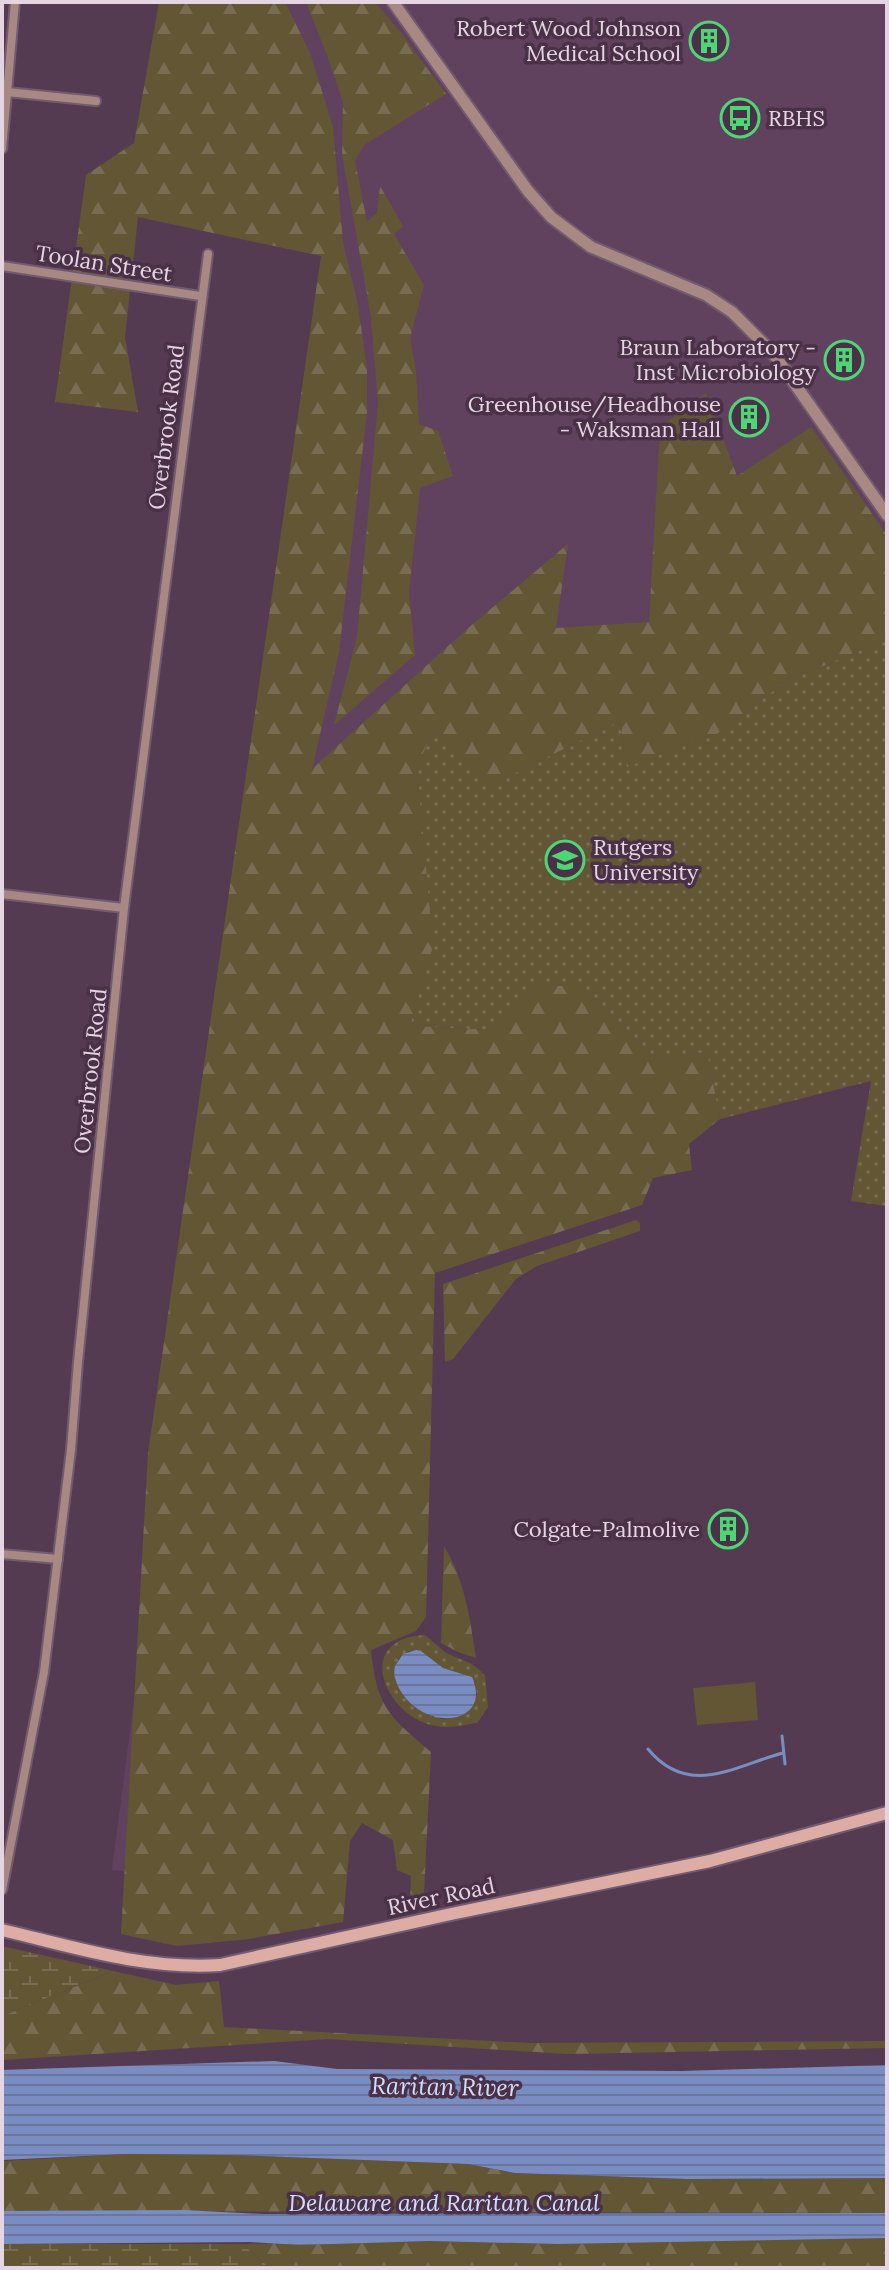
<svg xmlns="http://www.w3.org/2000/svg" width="889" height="2270" viewBox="0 0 889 2270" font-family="Lora,serif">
  <defs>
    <pattern id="grass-dots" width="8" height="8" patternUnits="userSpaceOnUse" patternTransform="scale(2)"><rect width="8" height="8" fill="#625635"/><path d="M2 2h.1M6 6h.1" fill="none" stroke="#786d52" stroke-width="1.8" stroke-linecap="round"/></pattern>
    <pattern id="forest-firs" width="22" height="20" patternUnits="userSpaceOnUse" patternTransform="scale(2)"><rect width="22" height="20" fill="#625635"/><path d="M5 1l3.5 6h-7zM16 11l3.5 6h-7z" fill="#786d52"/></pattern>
    <pattern id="wetland-marsh" width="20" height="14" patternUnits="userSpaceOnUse" patternTransform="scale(2)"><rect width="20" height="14" fill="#625635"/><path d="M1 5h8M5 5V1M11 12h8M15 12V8" fill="none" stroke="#786d52"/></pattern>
    <pattern id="water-rules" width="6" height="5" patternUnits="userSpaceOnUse" patternTransform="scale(2)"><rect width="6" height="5" fill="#7a8dc3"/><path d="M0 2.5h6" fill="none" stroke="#6a769d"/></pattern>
  </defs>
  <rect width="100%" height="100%" fill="#553b52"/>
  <polygon fill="#61425e" points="159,2 887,2 887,1073 336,1226 227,1883 112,1870 270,647 325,252"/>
  <g fill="url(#grass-dots)" fill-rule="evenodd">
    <polygon points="887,639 887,1206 851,1201 871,1081 720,1119 707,1052 656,1059 580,986 540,986 496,1030 410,1026 432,946 417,767 434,728 493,784 620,721 627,766 718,733 785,682"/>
    <path d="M 425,1635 L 446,1653 L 472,1664 L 485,1675 L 488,1707 L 478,1722 C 460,1727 440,1730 422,1722 C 379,1702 359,1638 425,1635 ZM 409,1651 L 421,1651 L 443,1668 L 463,1674 L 475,1683 L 477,1694 C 469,1712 461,1718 441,1719 L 398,1659 Z"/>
  </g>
  <g fill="url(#forest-firs)">
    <path d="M 159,2 L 285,2 L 310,53 L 333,127 L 343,242 L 358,305 L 367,370 L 367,413 L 339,652 L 312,769 L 467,629 L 568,544 L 556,628 L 649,622 L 660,427 L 706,393 L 737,476 L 811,427 L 887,535 L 887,639 L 785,682 L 718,733 L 627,767 L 620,721 L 493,784 L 434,728 L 417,767 L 433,946 L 410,1026 L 496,1030 L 540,986 L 580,986 L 656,1059 L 707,1052 L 720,1119 L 689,1144 L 692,1170 L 653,1178 L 642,1205 L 435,1273 L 426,1617 L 416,1631 L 371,1650 C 377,1708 389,1716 431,1752 L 424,1894 L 410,1901 L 411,1876 L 397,1870 L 393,1840 L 362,1823 L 350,1841 L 343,1922 L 249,1939 L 177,1946 L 121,1934 L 148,1453 L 321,256 L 138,217 L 125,337 L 138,412 L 55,402 L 86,175 L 134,143 Z"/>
    <polygon points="306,2 375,2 402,34 446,94 364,145 355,161 367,222 377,213 380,186 403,226 394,234 424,285 410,338 416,371 419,424 438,431 453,476 420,488 409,593 415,655 334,725 357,637 378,403 371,317 342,154 343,102 327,55"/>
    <polygon points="636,1220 640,1223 640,1231 537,1266 516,1279 453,1359 445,1362 443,1284"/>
    <path d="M 444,1546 C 465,1581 470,1618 476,1658 L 458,1652 L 441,1643 Z"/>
    <polygon points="113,1971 176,1985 219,1981 224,2027 530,2043 887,2041 887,2048 567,2054 328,2039 2,2060 2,2016"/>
    <polygon points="126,2154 234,2155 468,2164 515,2173 688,2179 887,2178 887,2213 2,2211 2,2161"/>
    <polygon points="787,2238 887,2238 887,2268 270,2268 242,2244 429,2241 558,2244"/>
  </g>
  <g fill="url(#wetland-marsh)">
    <polygon points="2,1946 113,1971 2,2016"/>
    <polygon points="2,2244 242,2244 270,2268 2,2268"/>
  </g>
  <polygon fill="#625635" points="755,1682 758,1720 697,1725 693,1688"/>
  <g fill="url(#water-rules)">
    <path d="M 416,1650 L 421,1651 L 443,1668 L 472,1677 C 493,1724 426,1734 400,1690 C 396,1682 393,1675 395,1666 L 403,1654 Z"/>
    <polygon points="274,2061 337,2069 682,2071 887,2065 887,2178 688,2179 515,2173 468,2164 234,2155 126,2154 2,2160 2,2070"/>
    <polygon points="183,2210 263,2214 887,2213 887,2238 558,2244 429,2241 300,2245 249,2242 2,2244 2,2211"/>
  </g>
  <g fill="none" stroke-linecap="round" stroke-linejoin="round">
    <g stroke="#7a8dc3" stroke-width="3">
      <polyline points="782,1736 785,1764"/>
      <path d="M 648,1749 C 689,1799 736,1765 783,1753"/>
    </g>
    <defs>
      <g id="minor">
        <polyline points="7,92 96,101"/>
        <polyline points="2,149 15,2"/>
        <polyline points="2,266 200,296"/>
        <polyline points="2,894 124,908"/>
        <polyline points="2,1554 58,1559"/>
        <polyline points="2,1890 44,1672 71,1450 78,1362 124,908 208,254"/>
      </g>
      <polyline id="tertiary" points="393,2 528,191 551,217 591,247 706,295 732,312 773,353 887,515"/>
      <path id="secondary" d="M 2,1930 C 74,1947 145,1970 220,1965 L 451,1914 L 710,1861 L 887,1813"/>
    </defs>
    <use href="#minor" stroke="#725a6f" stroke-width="12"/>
    <use href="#tertiary" stroke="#725a6f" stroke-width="15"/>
    <use href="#secondary" stroke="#725a6f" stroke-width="16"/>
    <use href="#minor" stroke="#a78883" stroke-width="8"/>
    <use href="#tertiary" stroke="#a78883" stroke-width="11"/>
    <use href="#secondary" stroke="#ddada5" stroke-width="12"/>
  </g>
  <defs>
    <symbol id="building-ring" viewBox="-11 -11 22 22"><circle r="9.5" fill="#4a3147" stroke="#4ed676" stroke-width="1.5"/><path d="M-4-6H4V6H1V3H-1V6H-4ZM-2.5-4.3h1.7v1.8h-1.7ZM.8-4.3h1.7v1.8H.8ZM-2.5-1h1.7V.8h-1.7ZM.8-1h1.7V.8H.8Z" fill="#4ed676"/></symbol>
    <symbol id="bus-ring" viewBox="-11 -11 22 22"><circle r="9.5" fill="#4a3147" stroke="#4ed676" stroke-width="1.5"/><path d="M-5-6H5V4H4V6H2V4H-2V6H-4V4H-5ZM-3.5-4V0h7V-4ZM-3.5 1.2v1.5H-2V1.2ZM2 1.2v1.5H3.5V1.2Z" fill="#4ed676"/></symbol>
    <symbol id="university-ring" viewBox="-11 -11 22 22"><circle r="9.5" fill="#4a3147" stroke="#4ed676" stroke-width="1.5"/><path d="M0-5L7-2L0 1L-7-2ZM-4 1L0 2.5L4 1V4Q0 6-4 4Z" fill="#4ed676"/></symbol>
  </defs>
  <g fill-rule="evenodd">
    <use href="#building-ring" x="687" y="19" width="44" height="44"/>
    <use href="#bus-ring" x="718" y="96" width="44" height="44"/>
    <use href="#building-ring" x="822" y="338" width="44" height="44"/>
    <use href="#building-ring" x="727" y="395" width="44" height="44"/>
    <use href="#university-ring" x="543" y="838" width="44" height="44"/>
    <use href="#building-ring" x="706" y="1507" width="44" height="44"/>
  </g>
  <g text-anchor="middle" stroke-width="7" stroke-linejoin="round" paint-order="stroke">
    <g font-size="22" fill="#e5d5e3" stroke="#4a3147" text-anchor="end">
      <text x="681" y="36">Robert Wood Johnson<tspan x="681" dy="25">Medical School</tspan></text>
      <text x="768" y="126" text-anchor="start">RBHS</text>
      <text x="816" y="355">Braun Laboratory -<tspan x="816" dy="25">Inst Microbiology</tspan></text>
      <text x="721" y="412">Greenhouse/Headhouse<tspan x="721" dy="25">- Waksman Hall</tspan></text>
      <text x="593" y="855" text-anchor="start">Rutgers<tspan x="593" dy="25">University</tspan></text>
      <text x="700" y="1537">Colgate-Palmolive</text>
    </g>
    <g font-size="22" fill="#e5d5e3" stroke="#4a3147">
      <text transform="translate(104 263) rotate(9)" y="8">Toolan Street</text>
      <text transform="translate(166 427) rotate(-83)" y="8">Overbrook Road</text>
      <text transform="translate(90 1071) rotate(-84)" y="8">Overbrook Road</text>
      <text transform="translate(441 1896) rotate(-12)" y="8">River Road</text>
    </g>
    <g font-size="24" font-style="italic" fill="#d0dcfc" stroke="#4a3147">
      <text transform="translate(445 2087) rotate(1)" y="8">Raritan River</text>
      <text x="444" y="2211">Delaware and Raritan Canal</text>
    </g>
  </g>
  <rect width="889" height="2270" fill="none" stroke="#e5d5e3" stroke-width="8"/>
</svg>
